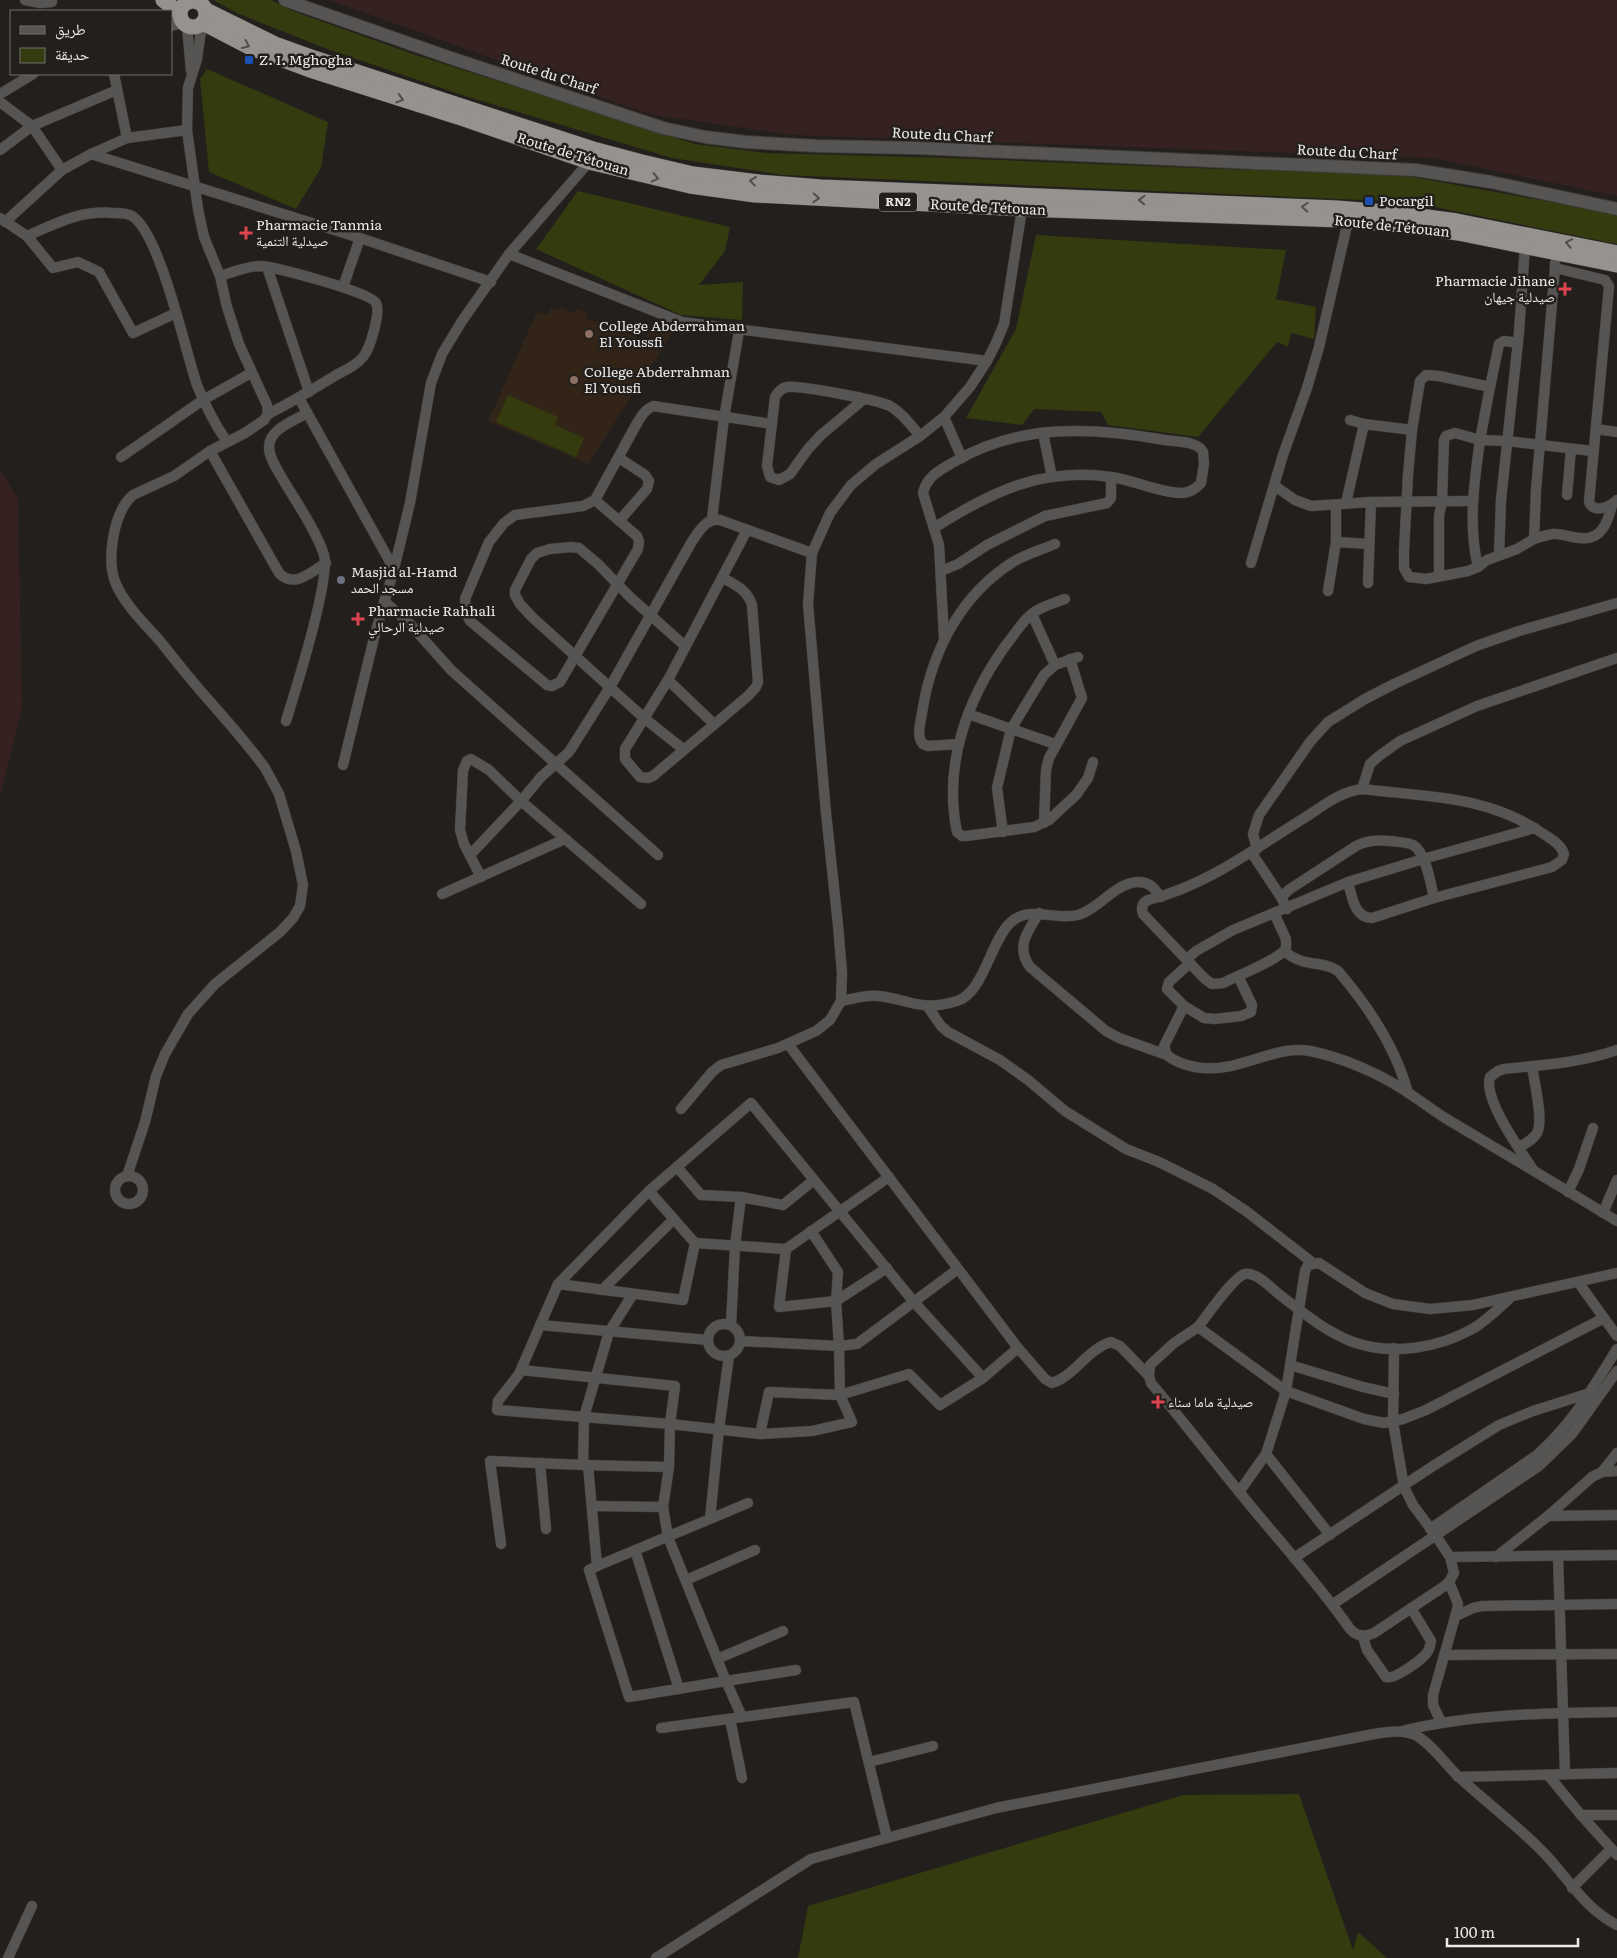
<svg xmlns="http://www.w3.org/2000/svg" width="1617" height="1958" viewBox="0 0 1617 1958" font-family="Literata,'Noto Naskh Arabic',serif">
  <rect width="100%" height="100%" fill="#231f1d"/>
  <g fill="#352220">
    <polygon points="329,0 1617,0 1617,196 1432,158 792,135 648,114"/>
    <polygon points="0,470 18,499 22,706 0,798"/>
  </g>
  <polygon fill="#322517" points="560,307 574,313 576,309 588,313 586,318 644,339 650,327 672,333 588,464 488,421 537,312 548,315 551,308 558,310"/>
  <g fill="#333b0f">
    <polygon points="213,0 271,0 293,11 410,53 695,144 766,153 952,158 1220,169 1396,174 1617,214 1617,244 1410,202 783,175 672,158 465,96 327,49 239,14"/>
    <polygon points="207,69 328,122 321,168 296,209 209,172 200,79"/>
    <polygon points="578,191 730,227 725,251 699,285 743,282 742,320 681,315 536,249"/>
    <polygon points="1036,235 1286,250 1276,299 1316,307 1314,339 1291,333 1288,347 1277,342 1198,437 1108,425 1101,412 1034,409 1022,425 966,418 1016,329"/>
    <polygon points="508,395 558,417 555,425 584,438 576,457 496,422"/>
    <polygon points="1299,1794 1353,1950 1358,1932 1387,1958 798,1958 808,1906 1184,1795"/>
  </g>
  <g fill="none" stroke-linecap="round" stroke-linejoin="round">
    <defs>
      <g id="minor">
        <polyline points="25,0 40,3 52,2"/>
        <polyline points="171,26 183,23"/>
        <polyline points="187,26 191,71"/>
        <polyline points="114,74 127,138"/>
        <polyline points="0,94 33,74"/>
        <polyline points="0,102 32,126 62,170"/>
        <polyline points="0,150 32,126 117,90"/>
        <polyline points="91,154 360,238 491,282"/>
        <polyline points="0,218 27,236 53,268 78,262 99,272 133,333 176,313"/>
        <polyline points="5,222 62,170 91,154 127,138 187,130"/>
        <path d="M 27,236 C 57,223 80,210 114,213 C 120,213 127,213 132,216 C 160,233 185,350 197,385 C 205,405 214,423 227,442"/>
        <polyline points="509,254 682,322 987,361"/>
        <path d="M 1555,263 L 1555,268 L 1605,280 L 1609,286 L 1589,502 C 1594,514 1610,507 1617,500"/>
        <polyline points="267,267 309,392"/>
        <path d="M 220,276 C 233,272 247,266 261,266 C 275,267 371,292 376,303 C 381,312 370,349 363,357 C 357,365 346,370 338,374 C 315,388 292,402 268,414"/>
        <polyline points="343,287 360,238"/>
        <polyline points="1490,387 1499,344 1504,341 1518,343"/>
        <polyline points="299,398 394,569"/>
        <path d="M 864,399 L 821,435 L 808,449 L 790,474 L 779,480 L 770,477 L 767,466 L 775,397 C 778,392 781,388 787,387 C 798,385 879,400 890,406 C 902,413 911,425 920,436"/>
        <polyline points="944,417 962,458"/>
        <polyline points="1350,420 1364,424 1412,430 1408,475 1404,551 1404,568 1409,577 1426,579 1468,571 1478,567 1487,560 1517,549 1534,539 1536,490 1555,268"/>
        <polyline points="1596,429 1617,432"/>
        <polyline points="1412,430 1420,381 1426,375 1439,376 1490,387 1480,440 1455,433 1446,436 1444,440 1442,502 1439,516 1439,576"/>
        <polyline points="1043,433 1052,477"/>
        <path d="M 210,451 L 279,573 C 294,589 311,572 326,563"/>
        <polyline points="121,457 203,400 251,373"/>
        <polyline points="619,458 645,475 649,481 647,489 619,521"/>
        <polyline points="1275,486 1295,500 1311,506 1371,502 1473,501"/>
        <polyline points="1567,495 1571,449"/>
        <path d="M 595,500 L 637,536 L 639,541 L 638,549 L 560,682 L 552,686 L 547,685 L 470,621 L 466,613 L 465,599 L 489,542 L 504,523 L 515,515 L 583,506 L 595,500 L 636,425 C 641,417 644,410 653,406 L 772,424"/>
        <polyline points="1346,503 1364,424"/>
        <polyline points="712,519 724,418 739,331"/>
        <path d="M 934,528 C 991,492 1041,467 1111,477 C 1134,480 1159,493 1182,493 C 1189,493 1197,488 1201,483 L 1204,464 L 1203,452 C 1198,441 1176,442 1165,440 C 1092,427 1020,423 954,462 C 940,470 927,476 923,493 L 939,545 L 944,638"/>
        <path d="M 1534,539 C 1540,537 1546,535 1553,534 C 1562,533 1571,538 1580,538 C 1602,541 1608,521 1612,505"/>
        <polyline points="1336,542 1369,544"/>
        <polyline points="1499,555 1501,500 1519,332 1525,246"/>
        <polyline points="1251,563 1283,455 1307,388 1319,347 1348,221"/>
        <path d="M 1478,567 C 1468,525 1474,483 1480,440 L 1507,441 L 1592,451"/>
        <polyline points="941,571 958,564 987,545 1045,516 1107,503 1111,498 1111,477"/>
        <path d="M 723,578 C 736,585 747,590 752,605 L 758,682 L 756,687 L 748,696 L 653,776 L 648,778 L 640,777 L 625,759 L 625,749 L 668,680 L 747,530"/>
        <polyline points="1368,583 1371,502"/>
        <polyline points="1328,591 1336,542 1336,505"/>
        <path d="M 1065,599 C 1054,603 1042,606 1033,613 C 1022,621 1015,634 1006,645 C 967,699 943,765 957,832 L 962,836 L 966,836 L 1034,827 L 1049,820 L 1076,795 L 1088,778 L 1093,762"/>
        <polyline points="384,601 410,624 451,670 658,855"/>
        <polyline points="1032,614 1055,665"/>
        <polyline points="668,680 714,724"/>
        <polyline points="968,714 1055,744"/>
        <path d="M 286,721 C 295,692 331,579 324,555 C 317,532 295,500 282,478 C 277,469 269,458 269,447 C 269,429 294,421 307,413"/>
        <path d="M 959,744 L 928,746 L 923,744 C 915,735 922,718 923,707 C 933,649 962,594 1013,562 C 1026,554 1041,550 1055,544"/>
        <polyline points="683,749 644,718 532,617 520,604 515,595 515,590 531,559 537,553 550,549 571,547 579,548 598,564 630,597 685,646"/>
        <polyline points="343,765 375,634 394,569 410,503 431,383 442,354 462,321 509,254 589,162"/>
        <polyline points="1362,789 1370,764 1379,756 1400,741 1477,706 1617,658"/>
        <polyline points="1044,823 1046,770 1049,758 1082,698 1070,659"/>
        <polyline points="1003,832 997,788 1011,729 1044,675 1055,665 1078,657"/>
        <polyline points="1257,849 1253,834 1259,815 1310,742 1328,722 1365,699 1394,684 1476,646 1519,631 1617,603"/>
        <polyline points="1251,852 1281,897"/>
        <path d="M 470,855 L 521,801 L 541,777 L 569,752 L 610,687 L 691,543 C 698,533 706,517 720,520 L 812,553"/>
        <polyline points="481,877 464,844 460,830 463,770 467,761 471,759 489,770 521,801 641,904"/>
        <polyline points="442,894 565,839"/>
        <path d="M 1287,909 L 1281,897 L 1290,889 L 1356,846 C 1367,840 1378,840 1390,841 C 1398,842 1406,842 1413,845 C 1426,852 1431,885 1434,898"/>
        <path d="M 1039,913 C 1028,931 1015,947 1030,967 L 1106,1031 L 1119,1038 L 1167,1055"/>
        <path d="M 1274,913 L 1286,939 L 1286,949 C 1276,961 1239,975 1223,983 L 1212,984 L 1204,978 L 1143,914 C 1141,908 1142,903 1148,900 C 1207,885 1251,851 1301,820 C 1321,808 1338,792 1362,789 C 1426,797 1487,795 1542,833 C 1551,839 1561,844 1564,854 L 1562,860 L 1552,867 L 1434,898 L 1372,918 C 1354,918 1352,896 1348,882"/>
        <path d="M 1284,951 C 1290,956 1295,959 1302,961 C 1314,965 1327,963 1338,971 C 1368,1006 1396,1048 1408,1093"/>
        <polyline points="1187,959 1196,951 1233,930 1348,882 1423,859 1535,828"/>
        <polyline points="1190,963 1169,982 1167,989 1184,1006 1204,1018 1215,1019 1241,1016 1251,1012 1252,1005 1238,976"/>
        <path d="M 841,1001 C 854,999 866,994 879,996 C 911,1000 921,1012 957,1001 C 983,993 990,944 1009,924 C 1028,904 1054,921 1078,915 C 1099,909 1114,884 1137,882 C 1149,881 1154,888 1161,897"/>
        <path d="M 1184,1006 L 1164,1046 L 1167,1055 C 1175,1062 1185,1065 1195,1067 C 1238,1075 1273,1044 1310,1051 C 1341,1057 1378,1073 1404,1090 C 1418,1099 1431,1109 1445,1118 C 1502,1152 1560,1186 1617,1221"/>
        <polyline points="928,1007 941,1026 948,1032 1000,1060 1028,1080 1065,1111 1126,1149 1159,1162 1213,1189 1246,1211 1313,1263"/>
        <path d="M 788,1044 L 1018,1348 L 1045,1379 L 1052,1383 C 1075,1376 1087,1349 1111,1342 L 1120,1346 L 1149,1376"/>
        <polyline points="681,1109 712,1072 721,1065 778,1048 816,1031 830,1020 841,1001 842,973 838,925 826,813 808,604 812,553 830,513 851,485 876,464 920,436 944,417 970,387 987,361 996,343 1004,324 1022,209"/>
        <path d="M 1519,1147 C 1526,1143 1533,1140 1537,1133 C 1544,1120 1534,1082 1532,1066"/>
        <polyline points="677,1167 701,1195 741,1197 783,1205 814,1180"/>
        <path d="M 1532,1168 C 1520,1150 1483,1099 1490,1077 L 1498,1071 L 1504,1069 C 1543,1065 1580,1063 1617,1050"/>
        <path d="M 127,1176 L 145,1122 L 156,1076 L 165,1054 L 188,1014 L 215,984 L 280,932 L 293,918 L 300,906 L 303,885 L 296,851 L 279,794 L 265,768 C 247,743 226,720 206,697 C 190,679 175,660 160,641 C 145,624 125,605 116,584 C 106,561 113,512 133,495 L 174,476 L 210,451 L 245,433 L 264,420 L 268,414 L 267,405 L 239,344 L 227,307 L 220,276 L 204,237 L 198,209 L 187,130 L 188,88 L 197,59 L 202,24"/>
        <circle cx="129" cy="1190" r="14"/>
        <polyline points="649,1191 695,1243 786,1249 889,1177"/>
        <polyline points="1568,1192 1579,1169 1593,1128"/>
        <polyline points="1603,1213 1617,1180"/>
        <polyline points="811,1231 838,1272 836,1301 839,1346 840,1395 852,1422 812,1431 760,1434 670,1424 497,1410 498,1401 519,1374 558,1284 649,1191 751,1103 914,1302 983,1378 1018,1348"/>
        <polyline points="786,1249 779,1307 836,1301 887,1268"/>
        <polyline points="1578,1282 1617,1336"/>
        <polyline points="558,1284 683,1300 695,1243"/>
        <polyline points="602,1290 674,1219"/>
        <circle cx="724" cy="1340" r="16"/>
        <polyline points="540,1325 708,1340"/>
        <polyline points="731,1325 735,1246 741,1197"/>
        <path d="M 1198,1327 C 1206,1317 1234,1276 1245,1274 C 1257,1272 1271,1288 1280,1295 C 1302,1312 1326,1332 1353,1342 C 1392,1356 1439,1348 1474,1328 C 1487,1320 1498,1309 1509,1299"/>
        <polyline points="740,1341 839,1346 857,1344 958,1269"/>
        <path d="M 1394,1348 L 1393,1422 L 1404,1487 L 1413,1505 L 1436,1536 L 1450,1557 L 1454,1573 L 1449,1582 L 1443,1587 L 1374,1633 C 1364,1637 1358,1637 1350,1629 C 1318,1583 1280,1542 1245,1499 C 1213,1460 1183,1421 1151,1383 L 1149,1376 L 1150,1365 L 1174,1343 L 1198,1327 L 1286,1391 L 1364,1419 L 1384,1423 L 1403,1419 L 1426,1410 L 1604,1318"/>
        <polyline points="1290,1365 1363,1387 1394,1394"/>
        <polyline points="521,1370 675,1386 670,1424 669,1467 583,1465 584,1417 609,1332 633,1294"/>
        <polyline points="760,1434 769,1392 840,1395 909,1374 940,1405 983,1378"/>
        <polyline points="1266,1454 1330,1535"/>
        <polyline points="540,1463 546,1529"/>
        <polyline points="588,1465 597,1566 710,1519 719,1429 729,1356"/>
        <polyline points="1602,1472 1617,1453"/>
        <polyline points="1239,1492 1266,1454 1286,1391 1305,1271 1308,1265 1319,1263 1365,1293 1393,1304 1430,1309 1473,1305 1617,1273"/>
        <polyline points="592,1506 663,1507 669,1467"/>
        <polyline points="1548,1516 1617,1515"/>
        <polyline points="710,1519 748,1503"/>
        <path d="M 1430,1529 L 1537,1455 C 1573,1423 1592,1389 1617,1349"/>
        <polyline points="501,1544 490,1461 583,1465"/>
        <polyline points="635,1550 679,1689"/>
        <polyline points="1558,1556 1565,1774"/>
        <polyline points="1450,1557 1617,1555"/>
        <polyline points="1496,1557 1548,1516 1592,1477 1602,1472 1617,1471"/>
        <polyline points="1294,1558 1433,1466 1499,1425 1533,1411 1590,1393"/>
        <polyline points="597,1566 589,1570 629,1697 726,1681 668,1537 663,1507"/>
        <polyline points="686,1580 755,1550"/>
        <polyline points="1333,1604 1539,1466 1572,1434 1617,1371"/>
        <polyline points="1456,1616 1473,1608 1482,1606 1617,1604"/>
        <path d="M 1363,1637 L 1367,1650 L 1386,1677 C 1394,1680 1418,1662 1424,1656 C 1429,1652 1430,1647 1431,1641 L 1411,1608"/>
        <polyline points="1444,1655 1617,1654"/>
        <polyline points="717,1659 783,1631"/>
        <polyline points="742,1717 726,1681 796,1670"/>
        <polyline points="730,1719 742,1778"/>
        <polyline points="1441,1722 1433,1705 1433,1695 1457,1610 1458,1604 1449,1582"/>
        <polyline points="661,1728 854,1702 887,1838"/>
        <path d="M 1402,1731 C 1472,1714 1545,1713 1617,1712"/>
        <polyline points="869,1762 933,1746"/>
        <polyline points="1548,1775 1581,1815 1617,1855"/>
        <polyline points="1458,1777 1617,1773"/>
        <polyline points="1581,1815 1617,1815"/>
        <polyline points="1572,1888 1611,1849"/>
        <polyline points="8,1958 32,1906"/>
        <path d="M 656,1958 L 811,1859 L 996,1808 L 1374,1734 C 1388,1732 1401,1729 1415,1735 C 1430,1742 1446,1765 1459,1777 C 1487,1803 1518,1826 1544,1853 C 1569,1879 1584,1908 1617,1925"/>
      </g>
      <g id="tertiary">
        <polyline points="285,0 448,57 663,128 705,137 746,142 817,146 917,148 1416,170 1491,182 1617,209"/>
        <polyline points="196,1 196,0"/>
      </g>
      <g id="trunk">
        <polyline points="163,0 180,13"/>
        <circle cx="193" cy="14" r="13"/>
        <polyline points="206,10 275,44 314,58 593,149 642,162 693,174 759,182 821,187 1337,208 1397,213 1457,221 1617,253"/>
        <polyline points="203,23 251,48 310,70 458,117 589,162 690,186 755,195 814,198 1022,209 1341,220 1400,225 1458,233 1617,265"/>
      </g>
    </defs>
    <use href="#minor" stroke="#3f3b39" stroke-width="11"/>
    <use href="#tertiary" stroke="#3f3b39" stroke-width="14"/>
    <use href="#trunk" stroke="#3f3b39" stroke-width="16"/>
    <use href="#minor" stroke="#565553" stroke-width="10"/>
    <use href="#tertiary" stroke="#565553" stroke-width="12"/>
    <use href="#trunk" stroke="#96938f" stroke-width="15"/>
  </g>
  <defs><path id="oneway-chevron" d="M-2-3.5L2.5 0L-2 3.5" fill="none" stroke-width="1.6" stroke-linecap="round" stroke-linejoin="round" transform="scale(1.25)"/></defs>
  <g stroke="#514d4b">
    <use href="#oneway-chevron" transform="translate(246 45) rotate(25)"/>
    <use href="#oneway-chevron" transform="translate(400 99) rotate(17)"/>
    <use href="#oneway-chevron" transform="translate(655 178) rotate(13)"/>
    <use href="#oneway-chevron" transform="translate(753 181) rotate(-173)"/>
    <use href="#oneway-chevron" transform="translate(816 198) rotate(3)"/>
    <use href="#oneway-chevron" transform="translate(1142 200) rotate(-178)"/>
    <use href="#oneway-chevron" transform="translate(1305 207) rotate(-177)"/>
    <use href="#oneway-chevron" transform="translate(1569 243) rotate(-169)"/>
  </g>
  <g fill="#1a4fb4" stroke="#231f1d" stroke-width="2">
    <rect x="244" y="55" width="10" height="10" rx="2.5"/>
    <rect x="1364" y="196" width="10" height="10" rx="2.5"/>
  </g>
  <g fill="#e0444e" stroke="#231f1d" stroke-width="2">
    <path d="M243.5 225.5h5v5h5v5h-5v5h-5v-5h-5v-5h5z"/>
    <path d="M1562.5 281.5h5v5h5v5h-5v5h-5v-5h-5v-5h5z"/>
    <path d="M355.5 611.5h5v5h5v5h-5v5h-5v-5h-5v-5h5z"/>
    <path d="M1155.5 1394.5h5v5h5v5h-5v5h-5v-5h-5v-5h5z"/>
  </g>
  <g fill="#8d6e63" stroke="#231f1d" stroke-width="2">
    <circle cx="589" cy="334" r="5"/>
    <circle cx="574" cy="380" r="5"/>
  </g>
  <circle fill="#6b7280" stroke="#231f1d" stroke-width="2" cx="341" cy="580" r="5"/>
  <g text-anchor="middle" stroke-width="5" stroke-linejoin="round" paint-order="stroke">
    <rect fill="#231f1d" stroke="#b0adab" stroke-width="1" x="879" y="192.5" width="38" height="19" rx="4"/>
    <g font-size="12" font-weight="bold" fill="#eceae8">
      <text x="898" y="206">RN2</text>
    </g>
    <g font-size="14" fill="#eceae8" stroke="#231f1d" text-anchor="start">
      <text x="259" y="65">Z. I. Mghogha</text>
      <text x="1379" y="206">Pocargil</text>
      <text x="256" y="230">Pharmacie Tanmia<tspan x="256" dy="16">صيدلية التنمية</tspan></text>
      <text x="1555" y="286" text-anchor="end">Pharmacie Jihane<tspan x="1555" dy="16">صيدلية جيهان</tspan></text>
      <text x="599" y="331">College Abderrahman<tspan x="599" dy="16">El Youssfi</tspan></text>
      <text x="584" y="377">College Abderrahman<tspan x="584" dy="16">El Yousfi</tspan></text>
      <text x="351" y="577">Masjid al-Hamd<tspan x="351" dy="16">مسجد الحمد</tspan></text>
      <text x="368" y="616">Pharmacie Rahhali<tspan x="368" dy="16">صيدلية الرحالي</tspan></text>
      <text x="1168" y="1407">صيدلية ماما سناء</text>
    </g>
    <g font-size="14" fill="#eceae8" stroke="#231f1d">
      <text transform="translate(549 74) rotate(18)" y="5">Route du Charf</text>
      <text transform="translate(942 135) rotate(3)" y="5">Route du Charf</text>
      <text transform="translate(1347 152) rotate(3)" y="5">Route du Charf</text>
      <text transform="translate(573 154) rotate(17)" y="5">Route de Tétouan</text>
      <text transform="translate(988 207) rotate(3)" y="5">Route de Tétouan</text>
      <text transform="translate(1392 226) rotate(6)" y="5">Route de Tétouan</text>
    </g>
  </g>
  <rect x="10" y="10" width="162" height="65" fill="#231f1d" stroke="#73706e"/>
  <rect x="20" y="26" width="25" height="8" fill="#565553" stroke="#73706e"/>
  <text x="55" y="35" font-size="15" fill="#eceae8">طريق</text>
  <rect x="20" y="48" width="25" height="15" fill="#333b0f" stroke="#73706e"/>
  <text x="55" y="60" font-size="15" fill="#eceae8">حديقة</text>
  <path d="M1447 1938v8h131v-8" fill="none" stroke="#eceae8" stroke-width="2.5"/>
  <text x="1454" y="1938" font-size="15" fill="#eceae8" stroke="#231f1d" stroke-width="4" paint-order="stroke">100 m</text>
</svg>
